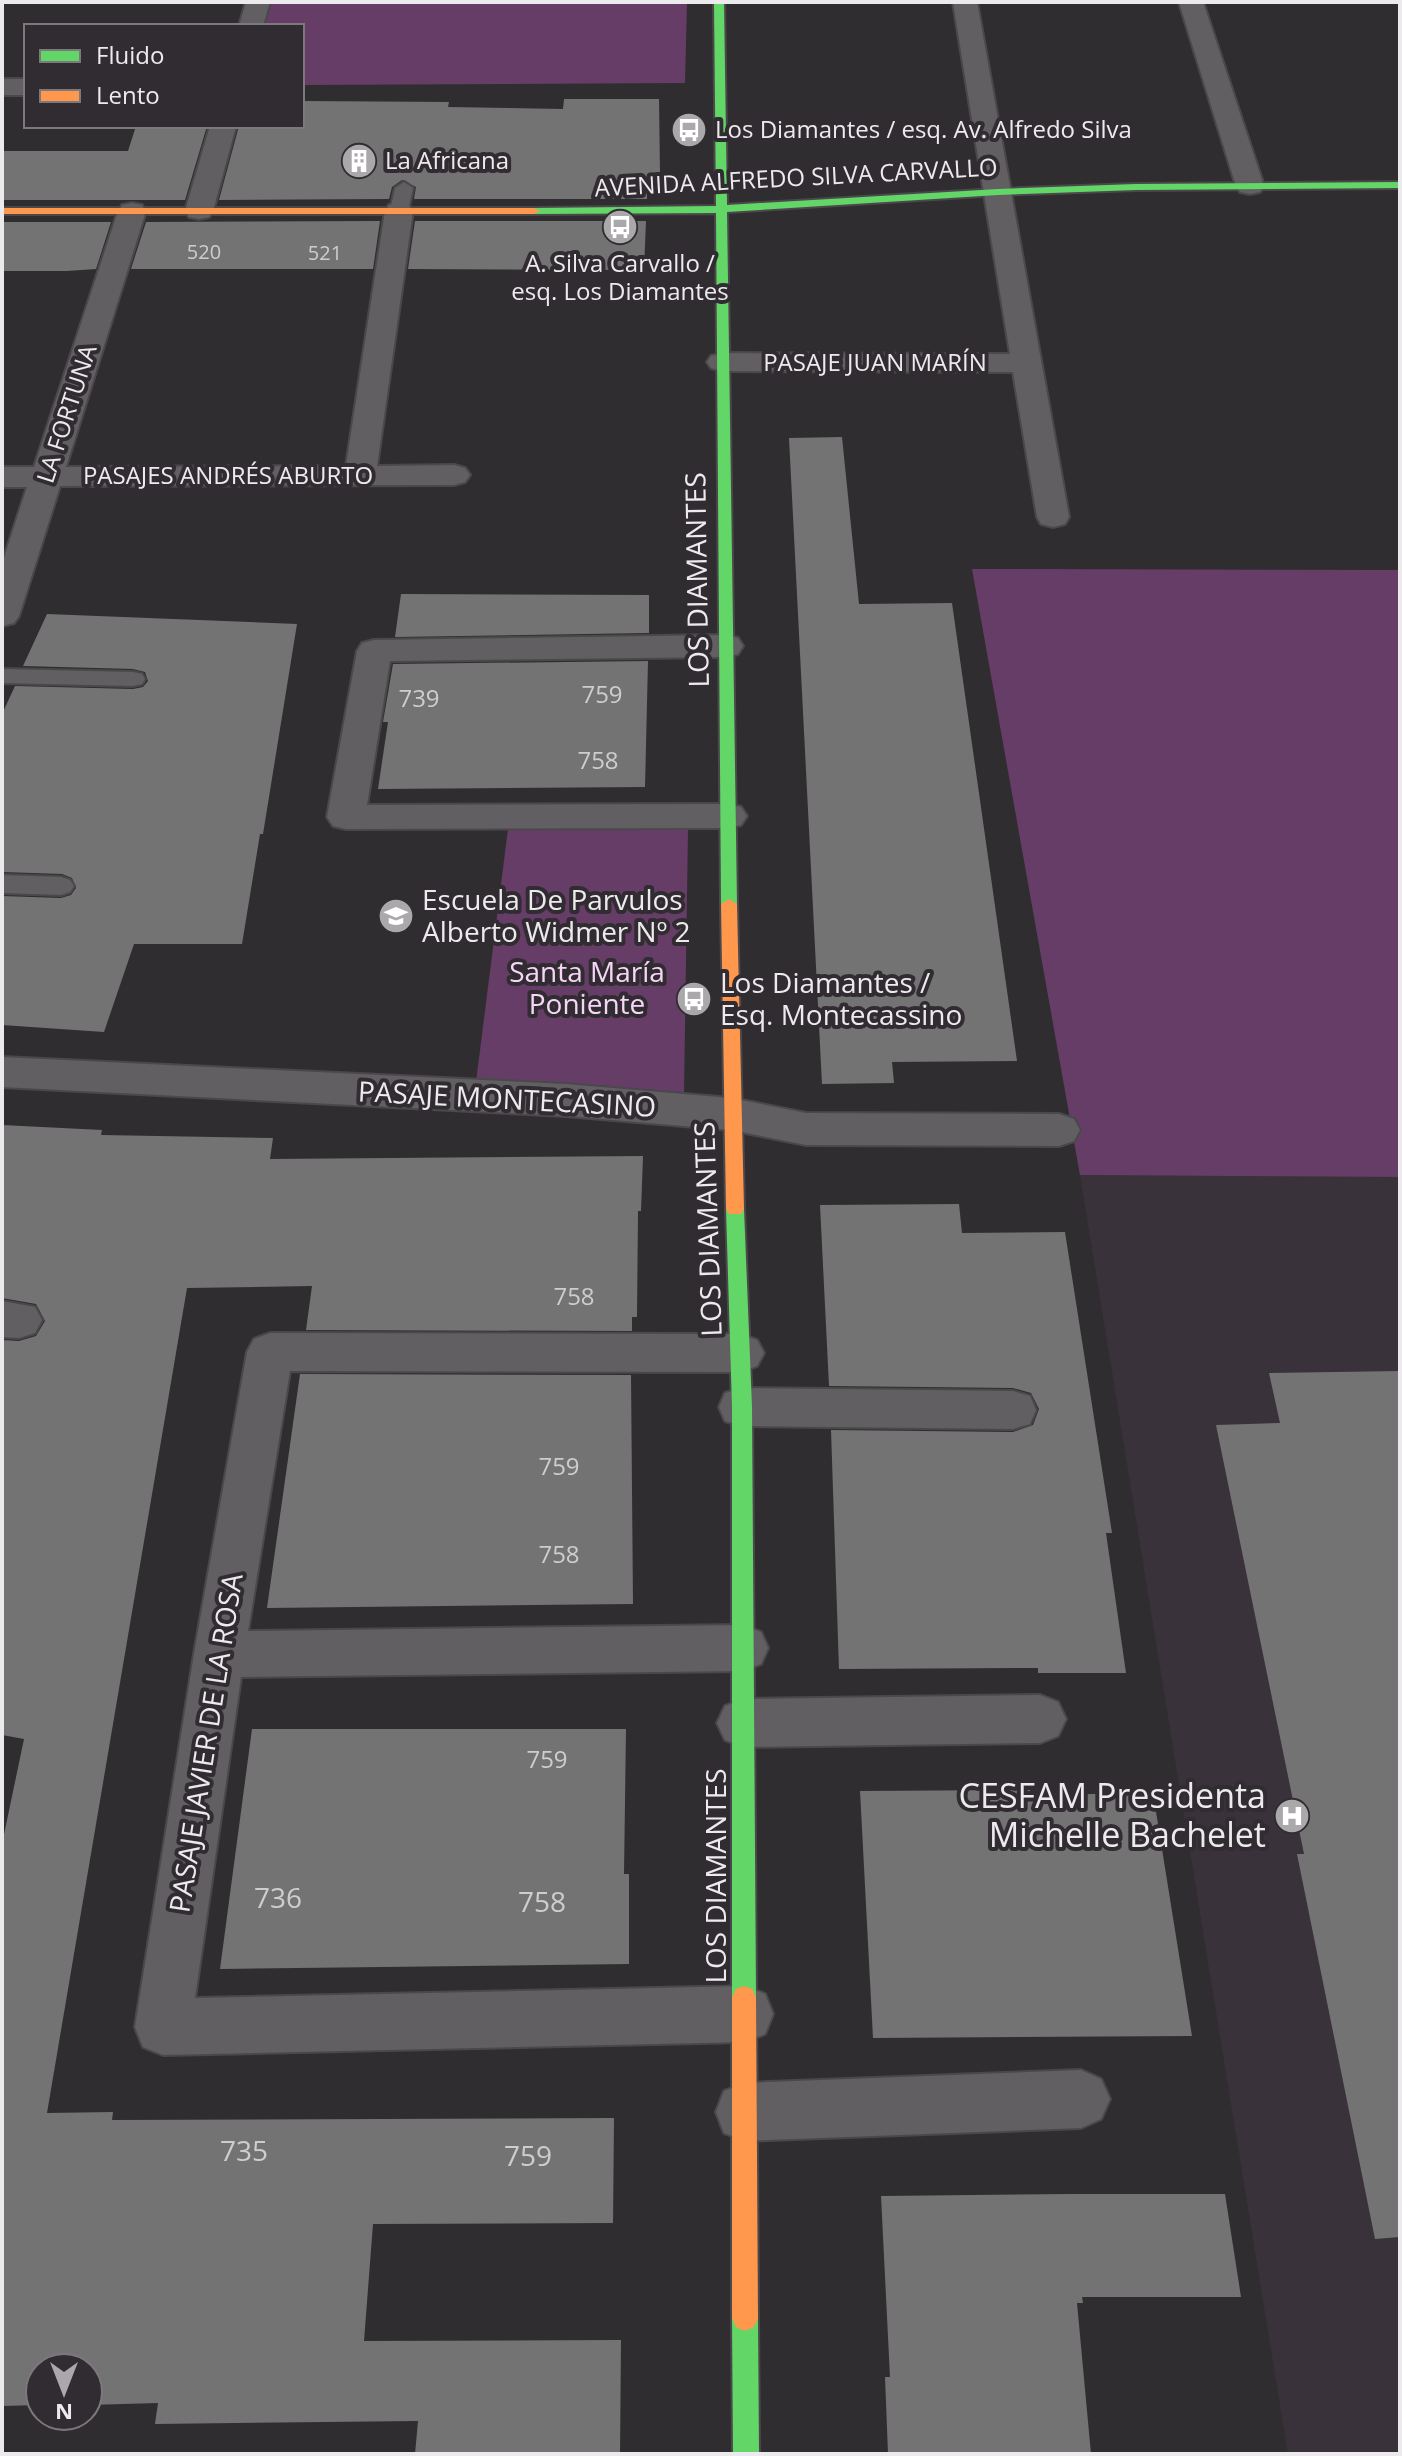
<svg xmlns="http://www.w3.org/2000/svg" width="1402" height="2456" viewBox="0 0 1402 2456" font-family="'Open Sans',sans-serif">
  <rect width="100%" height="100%" fill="#302d30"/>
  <polygon fill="#3a323a" points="1080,1175 1400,1177 1400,2454 1288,2454"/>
  <g fill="#663d67">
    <polygon points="270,2 687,2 685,83 302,85 302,26 263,26"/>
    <polygon points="972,569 1400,570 1400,1177 1080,1175"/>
    <polygon points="508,829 688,829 684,1092 476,1082"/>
  </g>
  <g fill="#747374">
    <polygon points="564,99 659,99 660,174 647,174 647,199 414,199 416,187 402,180 392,187 389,199 219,200 239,126 302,126 302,101 449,102 448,107 563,109"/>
    <polygon points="136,126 207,126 185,200 2,200 2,151 128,151"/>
    <polygon points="380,221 373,269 131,269 146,222"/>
    <polygon points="415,221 646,221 644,270 408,269"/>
    <polygon points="2,222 111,222 96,269 67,271 2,271"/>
    <polygon points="842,437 859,604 952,603 1017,1061 892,1062 894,1083 822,1084 789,438"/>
    <polygon points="401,594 649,595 649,633 395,637"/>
    <polygon points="47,614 297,624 263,834 260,834 242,944 134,944 104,1032 2,1025 2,896 61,898 71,895 76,888 72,878 62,874 2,872 2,714 15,686 133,689 143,687 148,681 145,672 133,669 23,666"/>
    <polygon points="648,661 645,787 378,789 388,722 383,722 393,664"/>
    <polygon points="2,1125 102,1130 101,1135 273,1138 270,1159 643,1156 641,1211 638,1211 637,1317 632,1317 632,1331 306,1330 312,1286 187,1288 47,2113 113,2112 112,2120 614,2118 613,2223 373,2224 364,2341 621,2340 620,2454 415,2454 418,2421 155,2424 158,2403 88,2405 88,2368 40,2368 40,2405 2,2406 2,1844 24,1739 2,1735 2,1340 19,1341 36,1336 45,1321 36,1304 2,1298"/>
    <polygon points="959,1204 962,1233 1065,1232 1112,1533 1106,1533 1126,1673 1038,1673 1038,1668 839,1669 831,1430 1013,1432 1033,1425 1039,1409 1031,1393 1013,1388 829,1386 820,1205"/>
    <polygon points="1400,1371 1400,2237 1375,2239 1297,1854 1304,1854 1216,1425 1280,1423 1269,1373"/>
    <polygon points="300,1374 631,1375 633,1604 267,1608"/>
    <polygon points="252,1729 626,1729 624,1874 629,1874 629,1964 220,1969"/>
    <polygon points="1030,1790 1030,1795 1153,1793 1192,2036 873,2038 860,1791"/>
    <polygon points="1071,2194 1225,2194 1241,2297 1082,2297 1083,2303 1077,2303 1091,2454 888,2454 885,2377 890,2377 881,2196"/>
  </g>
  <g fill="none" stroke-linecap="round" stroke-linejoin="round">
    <defs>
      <g id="lane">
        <polygon points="404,182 413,188 408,211 399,217 392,215 390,211 395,188"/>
        <polygon points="2,669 133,672 142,674 145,679 142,684 133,686 2,683"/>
        <polygon points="2,875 61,877 70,880 74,886 70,892 61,895 2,893"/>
      </g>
      <g id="street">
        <polygon points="246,2 270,2 263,26 239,26"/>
        <polygon points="953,2 977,2 1069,517 1065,524 1053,527 1041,524 1037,517 1013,372 722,371 711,368 707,362 711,356 722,353 1010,354"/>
        <polygon points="1179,2 1203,2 1264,186 1260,192 1250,194 1240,192 1236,186"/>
        <rect x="2" y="79" width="24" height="16"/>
        <polygon points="210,126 236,126 213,211 209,217 199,219 189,217 185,211"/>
        <polygon points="132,203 142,205 146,211 66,467 346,466 385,211 389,205 399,203 409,205 413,211 377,466 454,465 465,468 470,475 465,482 454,485 60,486 19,616 14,623 2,626 2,564 27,487 2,487 2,467 34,467 118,211 122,205"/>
        <polygon points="726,635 738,638 743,646 738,654 726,657 390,661 367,805 728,804 741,807 747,816 741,825 728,828 346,829 333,826 327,817 357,651 362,643 374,640"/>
        <polygon points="2,1057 566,1084 731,1098 806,1113 1059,1114 1074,1119 1080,1130 1074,1141 1059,1146 806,1145 731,1130 566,1116 2,1087"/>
        <polygon points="2,1301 35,1307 42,1320 35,1333 19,1338 2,1337"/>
        <polygon points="270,1333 741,1334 757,1340 764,1353 757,1366 741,1372 290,1371 248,1631 743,1625 761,1632 768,1648 761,1664 743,1671 241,1677 195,1998 745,1986 765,1994 773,2014 765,2034 745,2042 163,2055 143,2047 135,2027 194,1654 247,1352 254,1339"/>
        <polygon points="742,1388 1013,1391 1030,1396 1036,1410 1030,1424 1013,1429 742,1426 725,1421 719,1407 725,1393"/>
        <polygon points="1040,1695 1058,1702 1066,1719 1058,1736 1040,1743 743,1747 725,1740 717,1723 725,1706 743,1699"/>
        <polygon points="1081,2070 1101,2079 1110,2099 1101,2119 1081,2128 745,2141 724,2133 716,2112 724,2091 745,2083"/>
      </g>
      <g id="fast">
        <polygon points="714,2 724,2 727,205 998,189 1136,184 1400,182 1400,188 1136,190 998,195 727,212 737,904 729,909 721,904 716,213 534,214 528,211 534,208 716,206"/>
        <polygon points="735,1202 741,1204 744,1209 752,1407 756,1997 752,2005 744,2008 736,2005 732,1997 732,1407 726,1209 729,1204"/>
        <polygon points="745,2305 754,2309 758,2318 759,2454 733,2454 732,2318 736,2309"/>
      </g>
      <g id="slow">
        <polygon points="2,208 534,208 540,211 534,214 2,214"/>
        <polygon points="729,899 737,904 744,1209 741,1214 729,1214 726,1209 721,904"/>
        <polygon points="744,1986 752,1989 756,1997 758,2318 754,2327 745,2331 736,2327 732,2318 732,1997 736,1989"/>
      </g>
    </defs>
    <use href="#lane" stroke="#4b484b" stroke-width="4"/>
    <use href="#street" stroke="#4b484b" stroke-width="4"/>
    <use href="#fast" stroke="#4b484b" stroke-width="4"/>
    <use href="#slow" stroke="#4b484b" stroke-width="4"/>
    <use href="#lane" fill="#615f61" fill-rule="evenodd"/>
    <use href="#street" fill="#615f61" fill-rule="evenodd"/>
    <use href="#fast" fill="#63d668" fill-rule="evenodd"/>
    <use href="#slow" fill="#ff974d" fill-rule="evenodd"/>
  </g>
  <defs>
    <symbol id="bus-disc" viewBox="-11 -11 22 22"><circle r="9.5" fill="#aba8ab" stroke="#312c31"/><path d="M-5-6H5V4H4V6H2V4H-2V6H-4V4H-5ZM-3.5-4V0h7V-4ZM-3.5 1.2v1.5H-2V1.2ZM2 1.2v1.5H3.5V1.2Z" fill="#fff"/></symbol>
    <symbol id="building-disc" viewBox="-11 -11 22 22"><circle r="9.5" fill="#aba8ab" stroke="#312c31"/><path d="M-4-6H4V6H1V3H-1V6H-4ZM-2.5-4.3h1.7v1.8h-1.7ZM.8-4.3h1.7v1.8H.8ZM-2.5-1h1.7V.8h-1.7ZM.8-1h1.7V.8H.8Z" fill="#fff"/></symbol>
    <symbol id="school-disc" viewBox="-11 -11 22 22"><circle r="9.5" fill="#aba8ab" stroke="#312c31"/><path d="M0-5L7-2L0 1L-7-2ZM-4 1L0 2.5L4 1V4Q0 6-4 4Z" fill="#fff"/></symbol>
    <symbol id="hospital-disc" viewBox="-11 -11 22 22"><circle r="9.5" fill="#aba8ab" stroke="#312c31"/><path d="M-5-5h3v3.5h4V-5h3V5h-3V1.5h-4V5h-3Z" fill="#fff"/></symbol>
  </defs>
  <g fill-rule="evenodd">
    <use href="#bus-disc" x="669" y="110" width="40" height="40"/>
    <use href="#building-disc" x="339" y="141" width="40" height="40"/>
    <use href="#bus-disc" x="600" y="207" width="40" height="40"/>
    <use href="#school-disc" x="376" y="896" width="40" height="40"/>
    <use href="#bus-disc" x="674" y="979" width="40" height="40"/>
    <use href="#hospital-disc" x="1272" y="1796" width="40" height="40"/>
  </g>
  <g text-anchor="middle" stroke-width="8" stroke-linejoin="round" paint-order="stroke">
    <g font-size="20" fill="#cfcccf">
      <text x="204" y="259">520</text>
      <text x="325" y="260">521</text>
    </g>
    <g font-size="24" fill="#edeaed" stroke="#312c31" text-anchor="start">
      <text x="715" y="138">Los Diamantes / esq. Av. Alfredo Silva</text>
      <text x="385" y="169">La Africana</text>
      <text x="620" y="272" text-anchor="middle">A. Silva Carvallo /<tspan x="620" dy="28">esq. Los Diamantes</tspan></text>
    </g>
    <g font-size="24" fill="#edeaed" stroke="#312c31">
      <text transform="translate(796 178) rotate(-3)" y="8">AVENIDA ALFREDO SILVA CARVALLO</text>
      <text x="875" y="371">PASAJE JUAN MARÍN</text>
      <text transform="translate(67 414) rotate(-72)" y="8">LA FORTUNA</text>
      <text x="228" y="484">PASAJES ANDRÉS ABURTO</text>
    </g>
    <g font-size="24" fill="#cfcccf">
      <text x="602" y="703">759</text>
      <text x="419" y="707">739</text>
      <text x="598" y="769">758</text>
      <text x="574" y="1305">758</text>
      <text x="559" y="1475">759</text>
      <text x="559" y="1563">758</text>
      <text x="547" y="1768">759</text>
    </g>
    <g font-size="28" fill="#edeaed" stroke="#312c31">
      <text transform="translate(697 580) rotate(-91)" y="10">LOS DIAMANTES</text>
      <text transform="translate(507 1099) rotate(3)" y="10">PASAJE MONTECASINO</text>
      <text transform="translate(708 1229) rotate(-92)" y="10">LOS DIAMANTES</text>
      <text transform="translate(206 1743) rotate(-81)" y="10">PASAJE JAVIER DE LA ROSA</text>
      <text transform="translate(716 1876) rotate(-90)" y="10">LOS DIAMANTES</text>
    </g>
    <g font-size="28" fill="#edeaed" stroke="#312c31" text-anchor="start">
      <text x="422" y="910">Escuela De Parvulos<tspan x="422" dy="32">Alberto Widmer Nº 2</tspan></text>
      <text x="720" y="993">Los Diamantes /<tspan x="720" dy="32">Esq. Montecassino</tspan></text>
    </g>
    <g font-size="28" fill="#f6d5f6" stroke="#312c31">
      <text x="587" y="982">Santa María<tspan x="587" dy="32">Poniente</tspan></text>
    </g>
    <g font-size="28" fill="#cfcccf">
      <text x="278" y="1908">736</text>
      <text x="542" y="1912">758</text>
      <text x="244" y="2161">735</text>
      <text x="528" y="2166">759</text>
    </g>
    <g font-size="34" fill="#edeaed" stroke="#312c31" text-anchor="end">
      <text x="1266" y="1808">CESFAM Presidenta<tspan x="1266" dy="39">Michelle Bachelet</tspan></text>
    </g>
  </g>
  <rect width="1402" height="2456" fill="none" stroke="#edeaed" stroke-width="8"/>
  <rect x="24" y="24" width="280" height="104" fill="#312c31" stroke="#7c787c" stroke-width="2"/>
  <rect x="40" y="50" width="40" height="12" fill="#63d668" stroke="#7c787c" stroke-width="2"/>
  <text x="96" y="64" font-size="24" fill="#edeaed">Fluido</text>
  <rect x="40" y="90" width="40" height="12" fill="#ff974d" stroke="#7c787c" stroke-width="2"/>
  <text x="96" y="104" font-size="24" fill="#edeaed">Lento</text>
  <g transform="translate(64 2392) rotate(180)"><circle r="38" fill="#312c31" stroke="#7c787c" stroke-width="2"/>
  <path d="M0-6L14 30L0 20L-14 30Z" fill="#aba8ab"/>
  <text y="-12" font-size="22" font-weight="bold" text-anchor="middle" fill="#edeaed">N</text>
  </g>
</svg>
